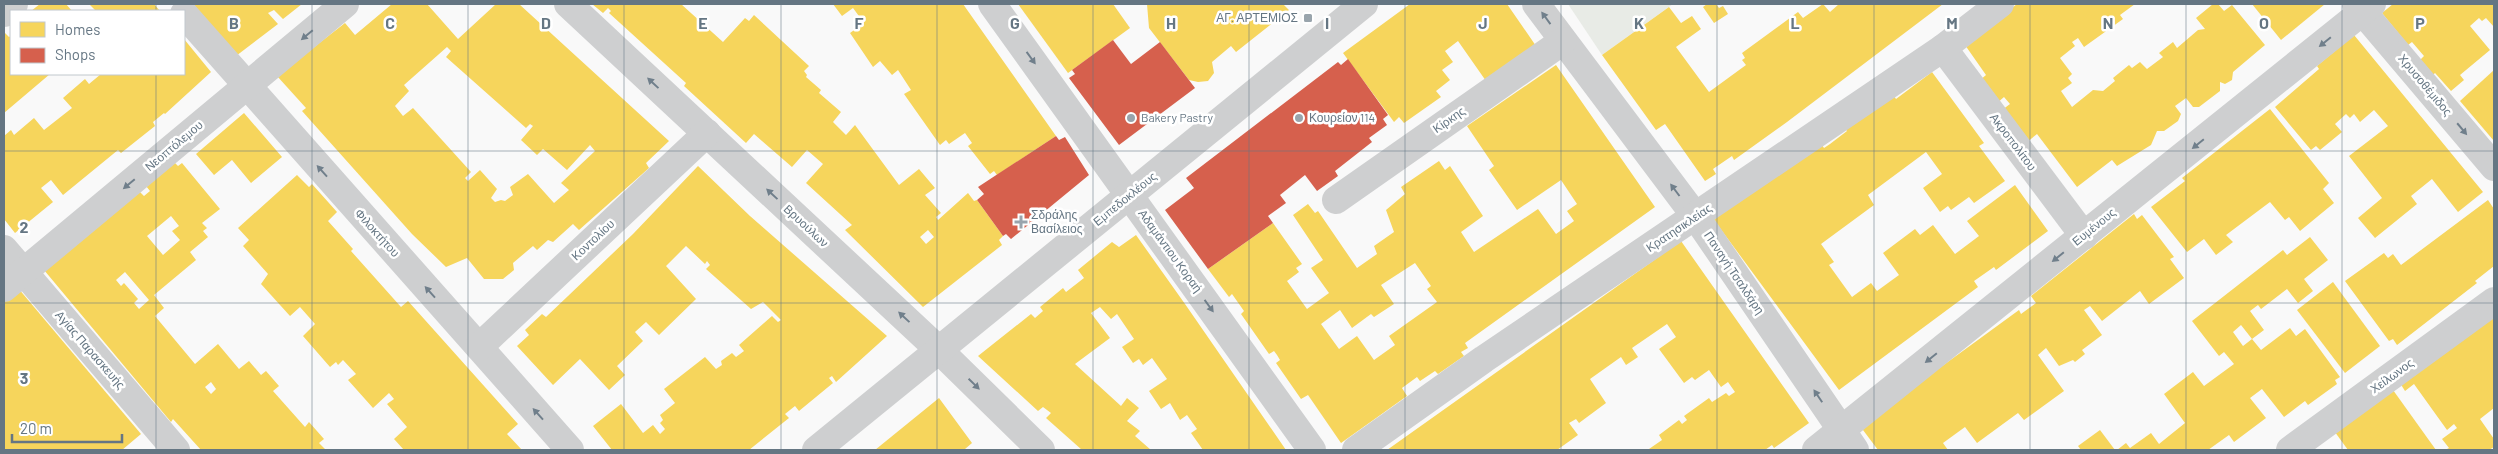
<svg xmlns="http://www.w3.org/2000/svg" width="2498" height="454" viewBox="0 0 2498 454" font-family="Barlow,sans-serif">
  <rect width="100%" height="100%" fill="#f9f9f9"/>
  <polygon fill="#e8ebe6" points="1568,4 1673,4 1602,55"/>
  <g fill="#f6d55c" fill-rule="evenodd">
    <polygon points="40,4 66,4 72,11 31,11"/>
    <polygon points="89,4 154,4 160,11 96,11"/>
    <polygon points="191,4 302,4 283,19 274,10 268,13 278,24 236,56"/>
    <path d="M 392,4 L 427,4 L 458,39 L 496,4 L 519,4 L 669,141 L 646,163 L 649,168 L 579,230 L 573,224 L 553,242 L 548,240 L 537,250 L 533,246 L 513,263 L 514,270 L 503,279 L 484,279 L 467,258 L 446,267 L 412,234 L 302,111 L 306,108 L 277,76 L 345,23 L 355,35 ZM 447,47 L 451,51 L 446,57 L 526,128 L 530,124 L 533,126 L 521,140 L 537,155 L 543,149 L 567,170 L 590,145 L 595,151 L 561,183 L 569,190 L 554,203 L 528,174 L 510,187 L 513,195 L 505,201 L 501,200 L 495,202 L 491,198 L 497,189 L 480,170 L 468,181 L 465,178 L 471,172 L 413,108 L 403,116 L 395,106 L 409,91 L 404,85 Z"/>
    <path d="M 592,4 L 681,4 L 723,42 L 745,18 L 749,21 L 754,15 L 809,66 L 804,71 L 807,75 L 806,77 L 821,90 L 819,93 L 841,112 L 833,122 L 846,135 L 855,125 L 899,185 L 919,169 L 935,188 L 925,195 L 941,213 L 936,217 L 938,220 L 968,193 L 974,201 L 977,200 L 1003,236 L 999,240 L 1002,245 L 923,307 L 845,230 L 852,225 L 806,183 L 823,164 L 807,150 L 792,167 L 754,134 L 746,143 L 684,86 L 686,83 L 609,13 L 611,11 L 608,8 L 603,13 ZM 928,230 L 934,237 L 926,244 L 920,237 Z"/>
    <polygon points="833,4 963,4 1056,136 997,175 994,171 990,174 968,146 972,143 965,133 949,144 946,140 940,145 904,94 911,90 898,70 892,75 880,61 873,67 850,33 864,23 853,8 842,16"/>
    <polygon points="1018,4 1113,4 1130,28 1068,73"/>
    <polygon points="1147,4 1283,4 1289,10 1236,52 1231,46 1212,62 1214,73 1208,81 1198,82 1189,80 1149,28"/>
    <polygon points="1410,4 1507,4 1536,46 1486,81 1458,41 1445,51 1453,62 1442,70 1450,80 1436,91 1441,97 1404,123 1399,117 1394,122 1343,53"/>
    <polygon points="1707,4 1716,4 1719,8 1723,6 1728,14 1714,23 1703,7"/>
    <polygon points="1823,4 1830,12 1839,4 1943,4 1787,122 1734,160 1732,156 1713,169 1716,174 1705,181 1665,124 1656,130 1602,55 1669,7 1681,23 1692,16 1701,29 1676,47 1709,92 1746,65 1742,60 1745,58 1742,53 1798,12 1803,18"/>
    <polygon points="2017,4 2135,4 2120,15 2123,19 2084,47 2078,38 2072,42 2075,46 2060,58 2072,74 2068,78 2072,83 2061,91 2072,107 2093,90 2103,91 2115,81 2113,78 2129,65 2132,68 2140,62 2147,69 2163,57 2159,53 2173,42 2177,48 2198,30 2205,29 2196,18 2213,4 2218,4 2224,11 2232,5 2265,45 2233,72 2232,80 2225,84 2220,82 2220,91 2199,107 2193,107 2186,98 2175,106 2181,114 2178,121 2164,131 2157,131 2151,145 2117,166 2112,160 2077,187 2037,134 2026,143 2002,110 2010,104 2004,97 1996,104 1979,81 1986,75 1965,45"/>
    <polygon points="2252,4 2325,4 2281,40"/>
    <polygon points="2393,4 2494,4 2494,27 2486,18 2482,21 2479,18 2470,26 2490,50 2460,75 2464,80 2451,91 2435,73 2433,75 2420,60 2424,56 2412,42 2408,45 2382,13"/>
    <polygon points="5,33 9,37 11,36 11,74 50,74 4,113"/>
    <polygon points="2354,35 2483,192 2458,212 2432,179 2411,196 2417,204 2375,238 2358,218 2382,198 2349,156 2388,126 2374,110 2360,122 2354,114 2350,118 2346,114 2335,124 2342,132 2320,150 2316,146 2311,150 2275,107 2319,69 2317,66"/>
    <polygon points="184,39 211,72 165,114 164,113 153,122 155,126 121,153 118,150 63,195 51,180 41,188 53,202 15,233 4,219 4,136 11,130 14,135 34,118 44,130 72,108 63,98 85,79 89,84 101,74 184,74"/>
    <path d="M 1556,65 L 1655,207 L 1465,343 L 1468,348 L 1461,352 L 1464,356 L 1438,374 L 1435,371 L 1420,381 L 1417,377 L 1402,388 L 1407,396 L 1341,443 L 1308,395 L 1301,399 L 1276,363 L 1280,360 L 1277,355 L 1274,351 L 1269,354 L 1241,314 L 1244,311 L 1232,294 L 1229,297 L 1208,269 L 1273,223 L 1302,264 L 1296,268 L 1299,272 L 1287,281 L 1307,309 L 1329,293 L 1311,268 L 1323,260 L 1293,215 L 1308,204 L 1315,213 L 1318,211 L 1357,268 L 1377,254 L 1374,246 L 1394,232 L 1386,210 L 1405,194 L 1401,187 L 1439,161 L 1445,170 L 1450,166 L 1483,216 L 1461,232 L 1474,252 L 1538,209 L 1556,234 L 1574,221 L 1567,211 L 1577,204 L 1561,180 L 1517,210 L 1489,170 L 1494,166 L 1467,126 ZM 1415,263 L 1431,286 L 1427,289 L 1437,302 L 1389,336 L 1395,345 L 1374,360 L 1357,336 L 1339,349 L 1321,324 L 1340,310 L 1352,328 L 1371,314 L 1374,317 L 1394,304 L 1381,285 Z"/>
    <polygon points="2494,70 2494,141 2460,101"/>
    <polygon points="1932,72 1984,143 1979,146 2005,181 1974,203 1969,197 1951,210 1948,206 1940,212 1923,188 1942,174 1926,152 1868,195 1874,205 1821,244 1834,262 1829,265 1852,297 1871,283 1877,291 1899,275 1883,253 1915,229 1920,235 1933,225 1955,254 1979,236 1967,221 2015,185 2048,231 1996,270 1994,267 1974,281 1978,287 1839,390 1711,216 1817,138 1824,148 1830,144 1847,131 1841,124 1889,89 1896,99"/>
    <polygon points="2270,109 2329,183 2323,189 2334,203 2300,231 2289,217 2285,220 2270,202 2226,235 2233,242 2216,255 2204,239 2187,252 2151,207 2185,181 2182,178"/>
    <polygon points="244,113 282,157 251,183 232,160 214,175 196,154"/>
    <path d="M 174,162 L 178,166 L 182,163 L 220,209 L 202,223 L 207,228 L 203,231 L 208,237 L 190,252 L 196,260 L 154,295 L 164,308 L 155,316 L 195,364 L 218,344 L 239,369 L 249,361 L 261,375 L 266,371 L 279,386 L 273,391 L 305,427 L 309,422 L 324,439 L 319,443 L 326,450 L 201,450 L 173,419 L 171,422 L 44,270 L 139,191 L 144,196 L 150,191 L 146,186 ZM 171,216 L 179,226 L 172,231 L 180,240 L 163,255 L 147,236 ZM 125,272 L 149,300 L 139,309 L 134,303 L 138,299 L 124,283 L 121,286 L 116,280 ZM 211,382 L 216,389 L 211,394 L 205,387 Z"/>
    <polygon points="698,166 750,216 887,336 836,382 832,376 829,378 833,383 799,411 795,406 785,414 789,418 749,450 612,450 593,426 621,404 643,433 653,425 660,434 665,429 660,423 663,420 660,415 675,403 664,389 705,357 716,369 722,365 721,361 732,353 736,357 744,351 739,345 772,316 778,322 781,320 763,302 751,309 706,269 710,265 707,261 705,264 686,246 666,266 696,299 659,335 646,322 635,332 643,341 617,366 625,375 609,390 580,359 553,385 517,346 529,335 525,330 542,314 546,317 633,234"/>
    <polygon points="297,175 309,187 312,184 337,212 328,221 353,249 351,251 401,307 408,301 518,424 507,434 522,450 404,450 394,439 407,427 387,404 394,399 389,393 373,408 348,380 356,374 343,360 338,365 336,362 330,367 303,336 315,324 300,307 290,316 261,284 268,274 243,246 249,240 238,228"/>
    <polygon points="2488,200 2494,209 2494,266 2475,281 2477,283 2397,345 2393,339 2389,341 2345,281 2384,253 2388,258 2393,254 2401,265"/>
    <polygon points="2134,214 2137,219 2142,215 2174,257 2170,259 2184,278 2149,304 2140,291 2102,321 2090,306 2084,310 2102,335 2082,350 2085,354 2075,362 2073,360 2059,366 2046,348 2038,355 2064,391 2024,420 2018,413 1977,443 1965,427 1943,443 1948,450 1878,450 1860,426 2019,310 2021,314 2036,303 2031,296"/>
    <polygon points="1136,235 1185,304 1286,450 1203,450 1191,433 1197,429 1187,415 1180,420 1170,403 1161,409 1149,391 1167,379 1152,358 1143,365 1139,359 1133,363 1122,347 1134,339 1117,314 1111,319 1100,307 1091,313 1110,338 1075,364 1121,406 1127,398 1139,408 1127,421 1140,431 1135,436 1151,450 1082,450 1046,418 1051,413 1043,407 1038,411 978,356 1031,314 1035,318 1043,311 1040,307 1063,288 1066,292 1084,278 1078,270 1112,242 1119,247"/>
    <polygon points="2310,237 2328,260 2304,279 2313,291 2298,303 2287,289 2261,309 2258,305 2250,311 2264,330 2252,339 2241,325 2233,332 2243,346 2252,339 2261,350 2290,328 2296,336 2305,329 2340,377 2335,380 2337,384 2308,405 2305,401 2284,417 2262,389 2250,398 2266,418 2234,442 2229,435 2208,450 2117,450 2126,443 2130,448 2151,433 2159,444 2185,423 2164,394 2193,372 2204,386 2234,364 2224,352 2219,356 2192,321 2283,250 2287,255"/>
    <polygon points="1681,241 1809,423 1774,448 1772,445 1765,450 1650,450 1649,449 1662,440 1659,435 1679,420 1682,424 1687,420 1684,416 1709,398 1712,402 1726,393 1729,396 1735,392 1728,382 1721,387 1709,370 1695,380 1692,377 1684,383 1659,349 1676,337 1667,324 1632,348 1638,357 1626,365 1621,357 1590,379 1606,403 1579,423 1576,419 1569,423 1578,435 1557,450 1387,450"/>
    <polygon points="2333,282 2380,346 2345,373 2297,310"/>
    <polygon points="18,288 141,434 122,450 4,450 4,301"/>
    <polygon points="2494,313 2494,408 2480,419 2494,439 2494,447 2489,450 2445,450 2449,448 2442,439 2457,428 2454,424 2447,430 2414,384 2405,391 2400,383"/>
    <polygon points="2393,390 2436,450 2348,450 2332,428"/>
    <polygon points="939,398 972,443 965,449 966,450 875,450"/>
    <polygon points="2100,430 2115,450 2081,450 2078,446"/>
  </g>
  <g fill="#d6604d">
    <polygon points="1113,40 1131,64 1160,42 1195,88 1119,145 1069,78 1075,74 1072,70"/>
    <polygon points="1348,59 1388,115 1383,119 1387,125 1369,138 1372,142 1335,171 1338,176 1317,191 1305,175 1280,195 1286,203 1268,216 1273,223 1208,269 1165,210 1194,188 1186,178 1338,62 1341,65"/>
    <polygon points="1056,136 1059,140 1065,137 1089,175 1011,239 1006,234 1003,236 977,200 984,194 978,187"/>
  </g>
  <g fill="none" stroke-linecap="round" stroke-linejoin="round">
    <g stroke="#cecfd0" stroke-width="28">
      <polyline points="568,4 939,350 1041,450"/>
      <polyline points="992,4 1312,450"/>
      <polyline points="1536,4 1696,217 1855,450"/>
      <polyline points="2356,4 2494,167"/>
      <polyline points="4,13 14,4"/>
      <polyline points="184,14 570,450"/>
      <polyline points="1943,48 2084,236"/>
      <polyline points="1336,200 1563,41"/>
      <polyline points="4,249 176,450"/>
      <polyline points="4,288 345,4"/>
      <polyline points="479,347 707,133"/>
      <polyline points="816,450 1364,4"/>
      <polyline points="1356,450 1484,359 1943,48 2000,4"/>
      <polyline points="1816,450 2372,4"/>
      <polyline points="2290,450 2494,301"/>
    </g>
  </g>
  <defs><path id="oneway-solid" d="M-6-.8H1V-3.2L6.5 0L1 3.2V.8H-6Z" transform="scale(1.25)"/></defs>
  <g fill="#707f8b">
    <use href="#oneway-solid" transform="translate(1546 18) rotate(-126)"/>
    <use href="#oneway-solid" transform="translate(307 35) rotate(140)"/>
    <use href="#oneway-solid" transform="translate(2325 42) rotate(141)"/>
    <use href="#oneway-solid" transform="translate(1031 58) rotate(54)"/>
    <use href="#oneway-solid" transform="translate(653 83) rotate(-137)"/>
    <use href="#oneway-solid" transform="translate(2462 129) rotate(50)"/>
    <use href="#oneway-solid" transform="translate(2198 144) rotate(141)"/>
    <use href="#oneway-solid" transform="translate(322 171) rotate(-132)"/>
    <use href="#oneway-solid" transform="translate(129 184) rotate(140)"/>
    <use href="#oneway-solid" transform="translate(1675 190) rotate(-127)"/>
    <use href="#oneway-solid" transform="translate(772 194) rotate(-137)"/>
    <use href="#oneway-solid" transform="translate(2058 257) rotate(141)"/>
    <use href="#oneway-solid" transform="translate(430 292) rotate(-132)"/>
    <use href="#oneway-solid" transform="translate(1209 306) rotate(54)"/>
    <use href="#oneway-solid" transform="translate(904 317) rotate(-137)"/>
    <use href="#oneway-solid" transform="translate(1931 358) rotate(141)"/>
    <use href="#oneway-solid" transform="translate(974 384) rotate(44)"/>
    <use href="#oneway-solid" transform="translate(1818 396) rotate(-124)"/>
    <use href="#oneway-solid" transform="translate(538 414) rotate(-132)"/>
  </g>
  <path fill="none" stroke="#657683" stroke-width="1" stroke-opacity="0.55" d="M 156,4 L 156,11M 312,4 L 312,450M 468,4 L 468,450M 624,4 L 624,450M 781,4 L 781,450M 937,4 L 937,450M 1093,4 L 1093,450M 1249,4 L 1249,450M 1405,4 L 1405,450M 1561,4 L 1561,450M 1717,4 L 1717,450M 1874,4 L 1874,450M 2030,4 L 2030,450M 2186,4 L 2186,450M 2342,4 L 2342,450M 156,74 L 156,450M 4,151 L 2494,151M 4,303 L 2494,303"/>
  <g fill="#99a4ac" stroke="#fff" stroke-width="2">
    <rect x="1303" y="13" width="10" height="10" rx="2.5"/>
    <circle cx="1131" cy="118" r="5"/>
    <circle cx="1299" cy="118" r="5"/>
    <path d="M1018.5 214.5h5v5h5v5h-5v5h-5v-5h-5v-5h5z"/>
  </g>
  <g text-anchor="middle" stroke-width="5" stroke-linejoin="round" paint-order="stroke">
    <g font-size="12" fill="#657683" stroke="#fff" text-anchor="start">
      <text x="1298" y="22" text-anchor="end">ΑΓ. ΑΡΤΕΜΙΟΣ</text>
      <text x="1141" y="122">Bakery Pastry</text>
      <text x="1309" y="122">Κουρείον 114</text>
      <text x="1031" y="219">Σδράλης<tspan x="1031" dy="14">Βασίλειος</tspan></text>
    </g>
    <g font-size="12" fill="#657683" stroke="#fff">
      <text transform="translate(2425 85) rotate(50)" y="4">Χρυσοθέμιδος</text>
      <text transform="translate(1449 120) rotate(-35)" y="4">Κίρκης</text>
      <text transform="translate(2013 142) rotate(53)" y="4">Ακροπολίτου</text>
      <text transform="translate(174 146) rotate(-40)" y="4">Νεοπτόλεμου</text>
      <text transform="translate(1125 199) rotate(-39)" y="4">Εμπεδοκλέους</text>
      <text transform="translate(806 226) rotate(43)" y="4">Βρυούλων</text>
      <text transform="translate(2094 227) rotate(-39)" y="4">Ευμένους</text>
      <text transform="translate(1679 228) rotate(-34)" y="4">Κρατησικλείας</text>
      <text transform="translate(377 233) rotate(48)" y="4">Φιλοκτήτου</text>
      <text transform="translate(593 240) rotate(-43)" y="4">Κοντολίου</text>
      <text transform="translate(1170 251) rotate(54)" y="4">Αδαμάντιου Κοραή</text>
      <text transform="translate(1734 273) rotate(56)" y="4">Παναγή Τσαλδάρη</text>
      <text transform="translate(90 350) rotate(49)" y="4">Αγίας Παρασκευής</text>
      <text transform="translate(2392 376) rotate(-36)" y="4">Χείλωνος</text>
    </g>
  </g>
  <g font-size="16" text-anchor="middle" font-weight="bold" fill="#657683" stroke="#fff" stroke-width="5" stroke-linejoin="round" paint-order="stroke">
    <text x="234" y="29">B</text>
    <text x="390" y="29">C</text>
    <text x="546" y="29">D</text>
    <text x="703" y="29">E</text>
    <text x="859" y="29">F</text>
    <text x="1015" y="29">G</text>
    <text x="1171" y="29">H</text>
    <text x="1327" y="29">I</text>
    <text x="1483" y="29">J</text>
    <text x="1639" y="29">K</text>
    <text x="1795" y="29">L</text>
    <text x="1952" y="29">M</text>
    <text x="2108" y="29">N</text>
    <text x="2264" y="29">O</text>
    <text x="2420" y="29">P</text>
    <text x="24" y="233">2</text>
    <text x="24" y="384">3</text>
  </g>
  <rect width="2498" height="454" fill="none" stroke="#657683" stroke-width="10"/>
  <rect x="10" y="10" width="175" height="65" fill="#ffffff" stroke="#c1c8cd"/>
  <rect x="20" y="22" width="25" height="15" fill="#f6d55c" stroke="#c1c8cd"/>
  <text x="55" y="35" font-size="15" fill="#657683">Homes</text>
  <rect x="20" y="48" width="25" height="15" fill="#d6604d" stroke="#c1c8cd"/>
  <text x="55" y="60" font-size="15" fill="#657683">Shops</text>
  <path d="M12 434v8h110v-8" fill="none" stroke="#657683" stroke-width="2.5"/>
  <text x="20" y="434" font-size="15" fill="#657683" stroke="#ffffff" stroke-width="4" paint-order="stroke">20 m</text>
</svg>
